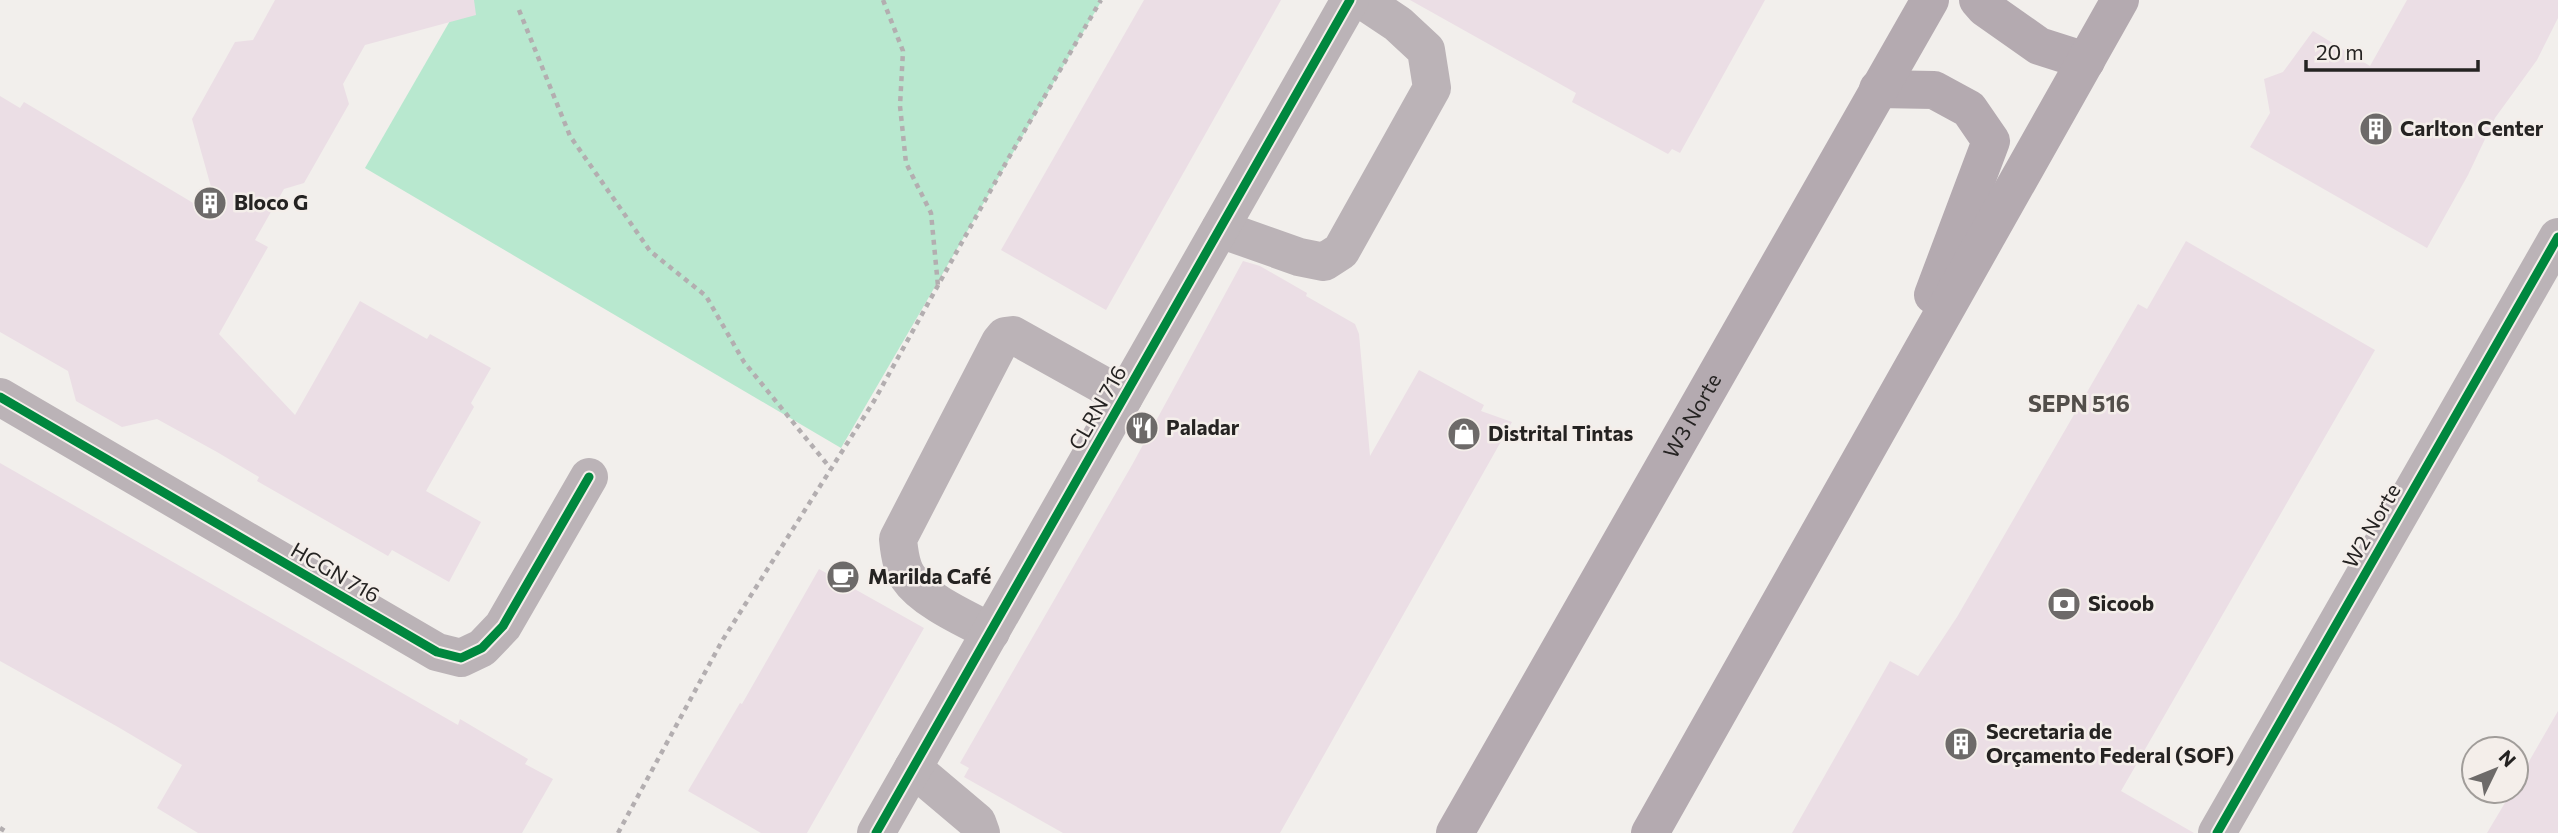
<svg xmlns="http://www.w3.org/2000/svg" width="2558" height="833" viewBox="0 0 2558 833" font-family="Commissioner,sans-serif">
  <rect width="100%" height="100%" fill="#f2efec"/>
  <polygon fill="#b8e8cf" points="462,0 1102,0 841,448 365,168"/>
  <g fill="#ebdee5">
    <polygon points="275,0 474,0 476,15 365,45 343,84 349,104 304,183 284,189 255,240 268,247 219,334 295,415 360,301 427,339 430,334 491,368 471,403 474,407 426,491 481,522 449,582 392,550 388,556 257,481 259,477 217,452 157,419 122,427 76,401 68,371 0,332 0,96 20,108 24,102 220,219 192,119 235,42 253,40"/>
    <polygon points="1144,0 1281,0 1106,310 1001,250"/>
    <polygon points="1410,0 1765,0 1680,153 1672,149 1668,154 1572,102 1576,93"/>
    <polygon points="2407,0 2558,0 2558,18 2537,60 2495,118 2468,175 2427,248 2250,147 2270,113 2264,79 2283,72 2313,31 2370,66"/>
    <polygon points="2186,241 2375,350 2121,791 2194,833 1792,833 1890,661 1918,676 1957,617 2138,304 2147,309"/>
    <polygon points="1243,261 1260,266 1307,293 1306,296 1355,324 1359,334 1370,456 1419,370 1484,405 1481,411 1512,422 1280,833 1063,833 964,777 969,768 960,763 1132,465"/>
    <polygon points="0,463 458,725 460,719 528,759 525,764 553,779 522,833 198,833 157,808 182,765 118,727 0,661"/>
    <polygon points="819,569 924,628 807,833 761,833 688,791 740,703 742,704"/>
    <polygon points="2558,711 2558,833 2487,833 2512,791 2516,791 2516,784"/>
  </g>
  <g fill="none" stroke-linecap="round" stroke-linejoin="round">
    <g stroke="#b3aeb0" stroke-width="4.5" stroke-dasharray="5 5" stroke-linecap="butt">
      <polyline points="883,0 903,51 900,106 906,163 931,213 938,286"/>
      <polyline points="519,10 570,136 650,251 706,296 744,362 831,469"/>
      <polyline points="0,828 8,833"/>
      <polyline points="618,833 722,641 874,401 1008,159 1101,0"/>
    </g>
    <g stroke="#bbb3b7" stroke-width="38">
      <polyline points="1220,229 1299,257 1324,262 1341,251 1432,88 1426,50 1398,24 1362,0"/>
      <polyline points="0,397 437,652 461,658 482,648 503,626 589,477"/>
      <path d="M 991,632 C 966,619 923,600 908,577 C 901,567 899,550 898,539 L 1000,342 L 1005,336 L 1013,335 L 1124,397"/>
      <polyline points="913,768 977,822 981,833"/>
      <polyline points="876,833 1350,0"/>
      <polyline points="2217,833 2558,237"/>
    </g>
    <g stroke="#b4aab0" stroke-width="38">
      <polyline points="1978,0 1985,8 2039,46 2086,61"/>
      <polyline points="1878,89 1934,90 1969,109 1991,141 1933,295"/>
      <path id="s1" d="M 1455,833 L 1930,0"/>
      <polyline points="1650,833 2120,0"/>
    </g>
    <defs>
      <g id="cycleway">
        <polyline points="0,397 437,652 461,658 482,648 503,626 589,477"/>
        <polyline points="876,833 1350,0"/>
        <polyline points="2217,833 2558,237"/>
      </g>
    </defs>
    <use href="#cycleway" stroke="#f4eeea" stroke-width="13"/>
    <use href="#cycleway" stroke="#00873e" stroke-width="9"/>
  </g>
  <defs>
    <symbol id="building-disc" viewBox="-11 -11 22 22"><circle r="9.5" fill="#6d6a69" stroke="#f4eeea"/><path d="M-4-6H4V6H1V3H-1V6H-4ZM-2.5-4.3h1.7v1.8h-1.7ZM.8-4.3h1.7v1.8H.8ZM-2.5-1h1.7V.8h-1.7ZM.8-1h1.7V.8H.8Z" fill="#fff"/></symbol>
    <symbol id="restaurant-disc" viewBox="-11 -11 22 22"><circle r="9.5" fill="#6d6a69" stroke="#f4eeea"/><path d="M-5-6h1v4h1v-4h1v4h1v-4h1v5L-1.5 .5V6h-2V.5L-5-1ZM5-6V6H3V1.5H1.5Q1.5-4 5-6Z" fill="#fff"/></symbol>
    <symbol id="shop-disc" viewBox="-11 -11 22 22"><circle r="9.5" fill="#6d6a69" stroke="#f4eeea"/><path d="M-5-2.5h2.3a2.7 3.5 0 0 1 5.4 0H5L5.5 6h-11ZM-1.5-2.5h3a1.5 2.3 0 0 0-3 0Z" fill="#fff"/></symbol>
    <symbol id="cafe-disc" viewBox="-11 -11 22 22"><circle r="9.5" fill="#6d6a69" stroke="#f4eeea"/><path d="M-5.5-4.5H6V0H3Q3 3.5 0 3.5H-2.5Q-5.5 3.5-5.5 0ZM3-3.2v2h1.7v-2ZM-6 4.5H4V6H-6Z" fill="#fff"/></symbol>
    <symbol id="bank-disc" viewBox="-11 -11 22 22"><circle r="9.5" fill="#6d6a69" stroke="#f4eeea"/><path d="M-6-4H6V4H-6ZM0-2.3a2.3 2.3 0 1 0 0 4.6a2.3 2.3 0 1 0 0-4.6Z" fill="#fff"/></symbol>
  </defs>
  <g fill-rule="evenodd">
    <use href="#building-disc" x="2357" y="110" width="38" height="38"/>
    <use href="#building-disc" x="191" y="184" width="38" height="38"/>
    <use href="#restaurant-disc" x="1123" y="409" width="38" height="38"/>
    <use href="#shop-disc" x="1445" y="415" width="38" height="38"/>
    <use href="#cafe-disc" x="824" y="558" width="38" height="38"/>
    <use href="#bank-disc" x="2045" y="585" width="38" height="38"/>
    <use href="#building-disc" x="1942" y="725" width="38" height="38"/>
  </g>
  <g text-anchor="middle" stroke-width="5" stroke-linejoin="round" paint-order="stroke">
    <g font-size="21" font-weight="bold" fill="#252322" stroke="#f4eeea" text-anchor="start">
      <text x="2400" y="136">Carlton Center</text>
      <text x="234" y="210">Bloco G</text>
      <text x="1166" y="435">Paladar</text>
      <text x="1488" y="441">Distrital Tintas</text>
      <text x="868" y="584">Marilda Café</text>
      <text x="2088" y="611">Sicoob</text>
      <text x="1986" y="739">Secretaria de<tspan x="1986" dy="24">Orçamento Federal (SOF)</tspan></text>
    </g>
    <g font-size="21" fill="#252322" stroke="#f4eeea">
      <text transform="translate(1098 408) rotate(-60)" y="7">CLRN 716</text>
      <text dy="7" stroke="none"><textPath href="#s1" startOffset="480">W3 Norte</textPath></text>
      <text transform="translate(2372 526) rotate(-60)" y="7">W2 Norte</text>
      <text transform="translate(335 573) rotate(30)" y="7">HCGN 716</text>
    </g>
    <g font-size="23" font-weight="bold" fill="#524e4a" stroke="#f4eeea">
      <text x="2079" y="412">SEPN 516</text>
    </g>
  </g>
  <g transform="translate(2495 770) rotate(47)"><circle r="33" fill="#f4eeea" stroke="#a19d9a" stroke-width="2"/>
  <path d="M0-5L12 26L0 18L-12 26Z" fill="#6d6a69"/>
  <text y="-10" font-size="19" font-weight="bold" text-anchor="middle" fill="#252322">N</text>
  </g>
  <path d="M2306 60v10h172v-10" fill="none" stroke="#252322" stroke-width="3.5"/>
  <text x="2316" y="60" font-size="21" fill="#252322" stroke="#f4eeea" stroke-width="5" paint-order="stroke">20 m</text>
</svg>
